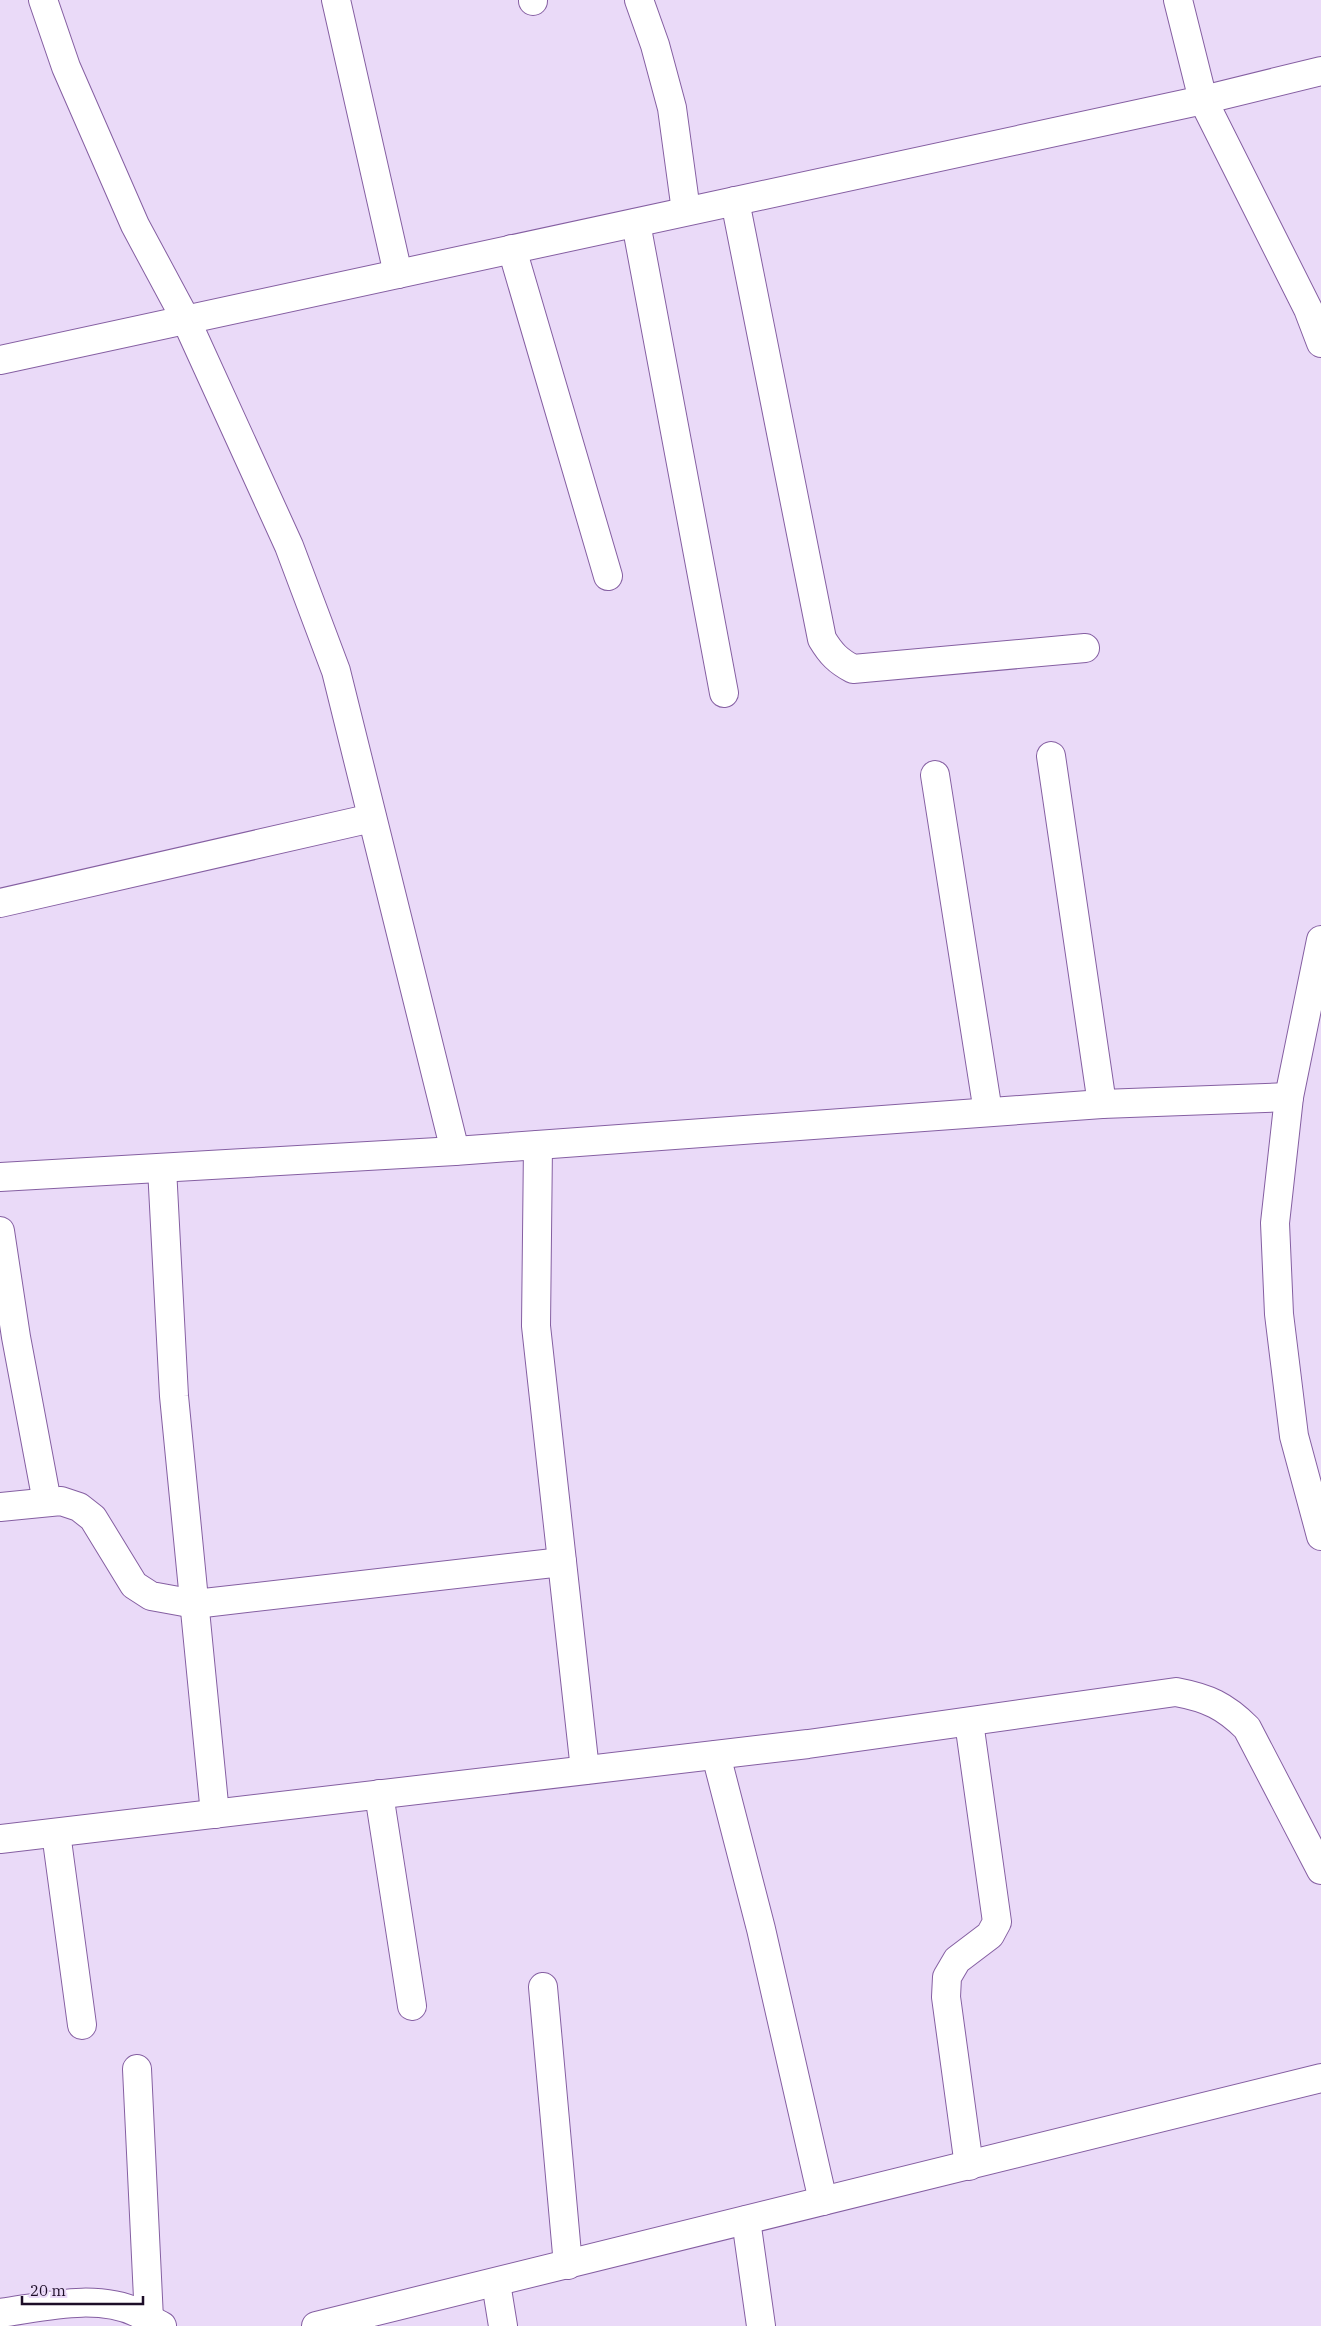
<svg xmlns="http://www.w3.org/2000/svg" width="1321" height="2326" viewBox="0 0 1321 2326" font-family="'IBM Plex Serif',serif">
  <rect width="100%" height="100%" fill="#eadaf8"/>
  <g fill="none" stroke-linecap="round" stroke-linejoin="round">
    <defs>
      <g id="minor">
        <polyline points="43,0 66,67 135,225 186,320 289,546 336,671 455,1151"/>
        <polyline points="336,0 398,274"/>
        <polyline points="533,0 533,1"/>
        <polyline points="639,0 655,45 672,108 686,211"/>
        <polyline points="1178,0 1203,100 1308,309 1321,343"/>
        <path d="M 735,201 L 822,639 C 831,654 838,661 853,669 L 1085,648"/>
        <polyline points="636,223 724,693"/>
        <polyline points="512,249 608,576"/>
        <polyline points="0,360 1203,100 1321,71"/>
        <polyline points="1051,756 1102,1104"/>
        <polyline points="935,775 988,1112"/>
        <polyline points="0,903 372,818"/>
        <polyline points="1321,940 1289,1097 1275,1223 1279,1314 1294,1436 1321,1536"/>
        <polyline points="538,1145 536,1326 585,1770"/>
        <polyline points="162,1168 174,1396 215,1814"/>
        <polyline points="0,1177 455,1151 1102,1104 1289,1097"/>
        <polyline points="0,1231 16,1337 47,1502"/>
        <polyline points="0,1507 61,1501 79,1507 93,1518 134,1585 151,1596 195,1604 562,1562"/>
        <polyline points="969,1722 997,1922 990,1935 957,1960 947,1977 946,1997 969,2166"/>
        <polyline points="716,1755 761,1929 823,2201"/>
        <polyline points="379,1794 412,2006"/>
        <polyline points="56,1833 82,2025"/>
        <path d="M 0,1839 L 808,1744 L 1176,1692 C 1208,1698 1225,1706 1247,1728 L 1321,1870"/>
        <polyline points="543,1987 568,2265"/>
        <polyline points="137,2069 149,2319"/>
        <polyline points="746,2220 761,2326"/>
        <polyline points="496,2283 503,2326"/>
        <path d="M 0,2313 C 44,2307 96,2293 138,2313 C 146,2316 154,2322 162,2326"/>
        <polyline points="316,2326 1321,2078"/>
      </g>
    </defs>
    <use href="#minor" stroke="#855fa2" stroke-width="30"/>
    <use href="#minor" stroke="#fff" stroke-width="28"/>
  </g>
  <path d="M22 2296v8h121v-8" fill="none" stroke="#1d0d28" stroke-width="2.5"/>
  <text x="30" y="2296" font-size="15" fill="#1d0d28" stroke="#eadaf8" stroke-width="4" paint-order="stroke">20 m</text>
</svg>
